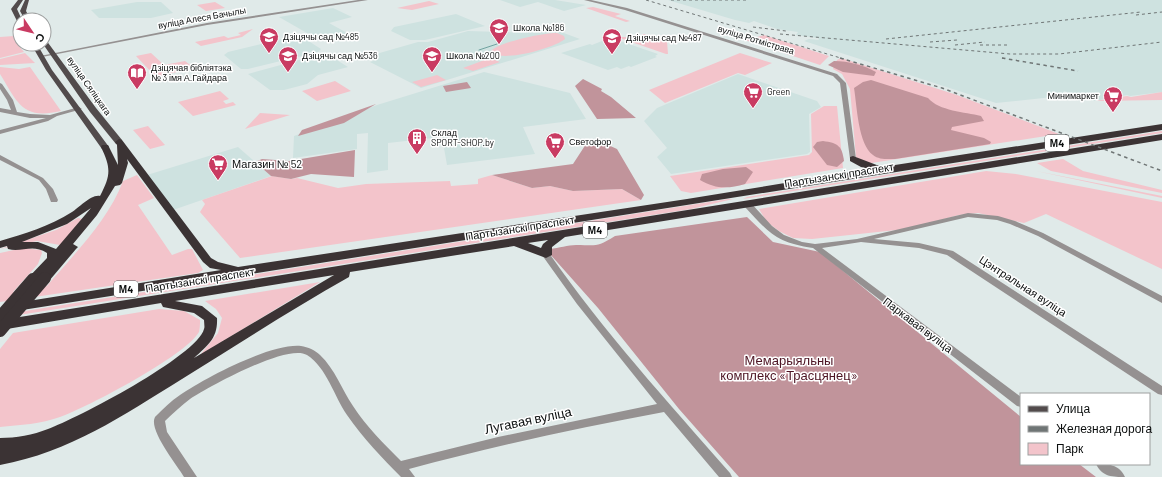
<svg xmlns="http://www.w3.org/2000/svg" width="1162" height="477" viewBox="0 0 1162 477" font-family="Barlow,sans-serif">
  <rect width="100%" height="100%" fill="#e0eae9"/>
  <g fill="#cee2e0">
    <polygon points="500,0 555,0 586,5 564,11 538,2 520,7"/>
    <polygon points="668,0 1162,0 1162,92 1130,96 1127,95 1094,101 1064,91 1062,96 996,103 804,41 809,39 819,40 818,38 796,35 798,32 777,29 754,21 749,23 735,20"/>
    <polygon points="137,2 161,2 173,13 151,18 99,18 91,10"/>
    <polygon points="333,8 352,17 329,23 349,34 321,41 279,17"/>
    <polygon points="456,14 485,26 425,40 410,40 391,31 394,27"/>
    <polygon points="553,29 580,39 421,88 370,62 376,60 369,56 418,42 428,42 468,31 539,33"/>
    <polygon points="299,35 321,49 318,52 248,69 241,69 224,55 228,52"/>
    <polygon points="607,39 614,41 617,40 658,54 655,56 657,57 631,67 629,66 621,69 617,67 608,70 561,53 590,44 592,45"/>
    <polygon points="321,54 327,54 348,67 318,75 307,84 284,90 270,90 248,74"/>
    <polygon points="484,72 570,93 586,119 523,127 535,154 447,165 442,137 388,143 388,170 367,173 368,133 357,134 357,149 293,158 294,136 377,105"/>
    <polygon points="738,74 817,101 821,107 809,114 810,152 807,154 671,174 657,157 667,148 644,121 657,108"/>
    <polygon points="238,147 271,176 173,210 147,175"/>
  </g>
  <g fill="#f3c4cb">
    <polygon points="429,1 439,4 412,10 397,8"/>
    <polygon points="215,2 225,8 206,11 197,5"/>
    <polygon points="593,7 621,14 615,16 630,21 626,22 586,8"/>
    <polygon points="253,29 242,37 201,46 195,42 224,36 228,38 241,35 238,33"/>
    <path d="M 557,33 L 564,36 L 565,39 C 554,48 502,63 491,52 C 494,43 546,32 557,33 Z"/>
    <polygon points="644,34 667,41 668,54 666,54 617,37 635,37"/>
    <polygon points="764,35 829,56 820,65 742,39 754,38"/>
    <polygon points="14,36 19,42 18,45 24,52 0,58 0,37"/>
    <polygon points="25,53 35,63 0,65 0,59"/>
    <polygon points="151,53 164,65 185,61 194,68 156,77 136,56"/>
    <polygon points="740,53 772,63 745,75 738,73 665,103 649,90"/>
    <polygon points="490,58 500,62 473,71 463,68"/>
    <polygon points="841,58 957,95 1059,134 865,164 856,157 850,89 842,74 833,69 837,60"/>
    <path d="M 0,67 L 19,69 L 30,67 L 61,111 C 22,120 18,103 0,74 Z"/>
    <polygon points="437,75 446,80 421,87 412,82"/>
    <polygon points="335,81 351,91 317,101 302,91"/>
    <polygon points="220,91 229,99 223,101 226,104 233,102 236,105 193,116 178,102"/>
    <polygon points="1162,92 1162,100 1095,101 1127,96 1131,97"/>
    <polygon points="824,106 837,106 843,168 691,193 681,191 670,176 809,155 812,152 811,114"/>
    <polygon points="260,113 290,115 245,129"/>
    <polygon points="148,126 165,145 150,149 133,130"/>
    <polygon points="1162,131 1162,133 743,199 747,197"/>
    <polygon points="1063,159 1083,171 1162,190 1162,193 1051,171 1037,163"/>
    <polygon points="986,171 1016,174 1162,202 1162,269 1046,214 1024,223 978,213 959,215 906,229 812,239 793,238 779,231 767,222 759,209"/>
    <polygon points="1036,171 1162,196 1162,198"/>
    <path d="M 137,175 L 154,198 L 138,205 L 172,255 L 188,249 L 192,249 L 203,270 L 198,273 L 0,302 L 0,253 L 23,248 L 41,250 L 42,253 L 38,264 L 13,292 L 47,286 C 74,254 108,221 123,181 Z"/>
    <polygon points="492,175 532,188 550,186 573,191 622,189 641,200 240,258 200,212 205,204 202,200 272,176 291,179 297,178 338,188 366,184 450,181 451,186 478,184 478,179"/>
    <polygon points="728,199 733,199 691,209 0,318 0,315"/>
    <polygon points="78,218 83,219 60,245 37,241 0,249 56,230"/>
    <polygon points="320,282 200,355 218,333 222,318 216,309 205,301"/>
    <path d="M 159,309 L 184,311 L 200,320 C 200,323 200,328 199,332 C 185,356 88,407 60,417 C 41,424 20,425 0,427 L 0,349 L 13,333 Z"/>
  </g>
  <g fill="#c1949b">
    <path d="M 834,61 C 849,61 863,65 876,72 L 874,76 L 843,72 L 828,65 Z"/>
    <polygon points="583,79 602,89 601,91 611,97 636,118 597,119 575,86"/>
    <path d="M 871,80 L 928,98 C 939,111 965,112 981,116 L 984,121 L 952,127 L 951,130 L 984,138 L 991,142 L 990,144 L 984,145 L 895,159 C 888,159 879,160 873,155 C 858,144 857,106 854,88 L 863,82 Z"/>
    <polygon points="467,82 471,88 446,92 443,86"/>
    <polygon points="376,104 344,123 298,136 302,130"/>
    <polygon points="597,140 617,149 644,195 641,200 622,189 573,191 550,186 532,188 492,175 573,164 588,141"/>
    <path d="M 823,141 C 838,143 842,146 844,161 L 837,167 L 827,165 L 813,147 L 817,142 Z"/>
    <polygon points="355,150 354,177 311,174 291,179 271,176 255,162 262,159 289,161"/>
    <path d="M 746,167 L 753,172 L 745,184 C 728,189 715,189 700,180 L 702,174 L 723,169 Z"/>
    <path d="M 747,217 L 773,242 L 820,252 L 1021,417 L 1021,464 L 1079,464 L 1096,477 L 739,477 L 679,409 L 598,308 L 549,253 L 550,249 C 559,248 568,245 576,245 C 596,245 596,248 615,236 Z"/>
  </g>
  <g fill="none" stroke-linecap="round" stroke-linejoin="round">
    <polyline stroke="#70a3a0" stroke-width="1" points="479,50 497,44"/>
    <g fill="#959191" fill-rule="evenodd">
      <polygon points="358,0 368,0 207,25 42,57 40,56 207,23"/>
      <polygon points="584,0 591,0 627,8 837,74 846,83 856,159 853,161 850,159 840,83 833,76 625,10"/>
      <polygon points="0,83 2,84 13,100 17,112 30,114 50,115 79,107 82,109 57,116 48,121 0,134 0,130 46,118 30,118 0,112 0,108 11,110 7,100 0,89"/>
      <polygon points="0,155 43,178 53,189 58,200 57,202 51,202 46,189 39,180 0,160"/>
      <path d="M 744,202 L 750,202 L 772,226 L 784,235 L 802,242 L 815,244 L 857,239 L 968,213 L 998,216 L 1015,221 L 1043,233 L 1162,296 L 1162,303 L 1038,236 L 1010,224 L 997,220 L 968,217 L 874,239 L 919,243 L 953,251 L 1162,386 L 1162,395 L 1158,394 L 947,255 L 919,248 L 861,242 L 822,248 L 1021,397 L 1021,407 L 1017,406 L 813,248 C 776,243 768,232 744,206 L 743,204 Z"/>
      <path d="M 546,252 L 549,253 C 603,331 668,402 730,473 L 732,477 L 719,477 L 664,412 C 578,428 493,446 409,469 L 415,477 L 401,477 C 382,458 363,438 347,415 C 334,396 327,368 307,355 C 287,343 209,387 190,399 C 181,406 173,413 165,421 L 167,432 L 197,477 L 184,477 C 177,465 148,430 155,417 C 163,409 171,401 180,395 C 205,378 271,343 301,346 C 308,347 315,350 320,355 C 335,369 342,390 353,406 C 366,426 384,444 401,461 L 498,437 L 657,404 L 577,304 L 542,255 Z"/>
      <path d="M 1096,464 C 1108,464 1119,464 1125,477 C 1113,477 1102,477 1096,464 Z"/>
    </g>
    <g fill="#524b4c" fill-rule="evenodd">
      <polygon points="18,0 23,0 17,9 22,20 20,20 20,23 17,21 11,9"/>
      <polygon points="25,0 29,0 26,11 31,20 25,20 20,11"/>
      <polygon points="44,39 46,40 96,108 122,140 122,144 116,144 90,112 43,44"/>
      <polygon points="31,44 37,44 52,70 109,147 108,149 102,149 46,70"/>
    </g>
    <g fill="#3b3334" fill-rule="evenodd">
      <path d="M 1162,124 L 1162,130 L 16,311 L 12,310 L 10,307 L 12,304 L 16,303 L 221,270 L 210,268 L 203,262 L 127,159 L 128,163 L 122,183 L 120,185 L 115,186 L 97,215 L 73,244 L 78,247 L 76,249 L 49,281 L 45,282 L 40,279 L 33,283 L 27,279 L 47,258 L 47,253 C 32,243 22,253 8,249 L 7,246 L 0,248 L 0,241 C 24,234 50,226 72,212 C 79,208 91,194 100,196 C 111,175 111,168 101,147 L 102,145 L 108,145 L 118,165 L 117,145 L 115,142 L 119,139 L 122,140 L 211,258 L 218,262 L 238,267 L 687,199 L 870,169 L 861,167 L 850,161 L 850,157 L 853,156 L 882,167 ZM 91,208 L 56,249 L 38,242 L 22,242 L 67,224 Z"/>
      <path d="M 1162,134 L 1162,140 L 565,237 L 552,247 L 552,255 L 546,258 L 514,246 L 350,272 L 349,277 C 292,309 237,345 182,379 C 122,416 70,452 0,465 L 0,438 C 16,438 33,435 48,429 C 76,419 197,356 204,329 C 205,327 204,323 204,320 L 194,313 L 163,307 L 161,303 L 1,330 L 1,320 ZM 548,240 L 543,244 L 541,248 L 528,243 ZM 334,275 L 194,358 C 208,345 218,338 217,318 L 202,306 L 175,301 Z"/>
    </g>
    <g stroke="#6f7575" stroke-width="1" stroke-dasharray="3 3" stroke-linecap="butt">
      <polyline points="646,0 844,59"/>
      <polyline points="671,0 748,0"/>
      <polyline points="1136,15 1162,12"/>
      <polyline points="753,27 786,31"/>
      <polyline points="780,34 1010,54 1059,54 1162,42"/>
      <polyline points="886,39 1141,12"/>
      <polyline points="930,42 957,40"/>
      <polyline points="955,45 985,42"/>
      <polyline points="980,45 1010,45"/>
      <polyline points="1002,58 1006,59"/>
    </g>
    <g stroke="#6f7575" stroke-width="1.5" stroke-dasharray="3.5 3.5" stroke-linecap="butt">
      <polyline points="840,58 942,88 1162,171"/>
      <polyline points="1002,58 1078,71"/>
    </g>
    <g stroke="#3b3334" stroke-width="12">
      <polyline points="0,317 33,279"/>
      <polyline points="0,331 45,278"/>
    </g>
  </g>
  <defs>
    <symbol id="school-pin" viewBox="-11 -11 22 30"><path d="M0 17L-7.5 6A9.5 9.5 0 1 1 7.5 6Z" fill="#c93b62" stroke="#fff"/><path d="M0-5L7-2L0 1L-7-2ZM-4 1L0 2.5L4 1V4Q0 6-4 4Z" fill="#fff"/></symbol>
    <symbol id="library-pin" viewBox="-11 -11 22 30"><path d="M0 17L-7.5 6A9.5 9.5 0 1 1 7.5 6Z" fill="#c93b62" stroke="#fff"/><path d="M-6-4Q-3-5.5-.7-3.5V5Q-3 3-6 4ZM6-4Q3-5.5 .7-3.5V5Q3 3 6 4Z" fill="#fff"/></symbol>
    <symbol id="supermarket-pin" viewBox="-11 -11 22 30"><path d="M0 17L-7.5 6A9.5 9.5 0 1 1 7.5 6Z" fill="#c93b62" stroke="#fff"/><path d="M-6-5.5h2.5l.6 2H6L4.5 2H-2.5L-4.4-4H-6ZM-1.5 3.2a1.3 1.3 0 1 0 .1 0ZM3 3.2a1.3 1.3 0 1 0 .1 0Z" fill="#fff"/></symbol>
    <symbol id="building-pin" viewBox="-11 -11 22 30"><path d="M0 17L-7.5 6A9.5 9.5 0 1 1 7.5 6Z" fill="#c93b62" stroke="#fff"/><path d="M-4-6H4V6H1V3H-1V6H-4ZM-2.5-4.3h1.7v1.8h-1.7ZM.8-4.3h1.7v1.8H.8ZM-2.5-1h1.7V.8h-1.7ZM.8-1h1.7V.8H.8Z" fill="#fff"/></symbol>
  </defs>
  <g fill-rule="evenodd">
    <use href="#school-pin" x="488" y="17" width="22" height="30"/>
    <use href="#school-pin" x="258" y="26" width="22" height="30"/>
    <use href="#school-pin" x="601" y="27" width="22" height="30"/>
    <use href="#school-pin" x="277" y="45" width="22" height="30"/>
    <use href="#school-pin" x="421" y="45" width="22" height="30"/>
    <use href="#library-pin" x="126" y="62" width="22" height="30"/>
    <use href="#supermarket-pin" x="742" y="81" width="22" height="30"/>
    <use href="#supermarket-pin" x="1102" y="85" width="22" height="30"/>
    <use href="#building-pin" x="406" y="127" width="22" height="30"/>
    <use href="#supermarket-pin" x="544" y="131" width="22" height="30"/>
    <use href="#supermarket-pin" x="207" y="153" width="22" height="30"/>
  </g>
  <g text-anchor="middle" stroke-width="3" stroke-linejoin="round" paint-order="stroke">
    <g font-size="9" fill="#0b0e0e" stroke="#fff">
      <text transform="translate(202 18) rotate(-10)" y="3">вуліца Алеся Бачылы</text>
      <text transform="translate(756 40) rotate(17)" y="3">вуліца Ротмістрава</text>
      <text transform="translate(89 86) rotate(55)" y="3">вуліца Сяліцкага</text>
    </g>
    <g font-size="9" fill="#0b0e0e" stroke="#fff" text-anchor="start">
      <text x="513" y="31">Школа №186</text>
      <text x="283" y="40">Дзіцячы сад №485</text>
      <text x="626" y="41">Дзіцячы сад №487</text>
      <text x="302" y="59">Дзіцячы сад №536</text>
      <text x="446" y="59">Школа №200</text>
      <text x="151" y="71">Дзіцячая бібліятэка<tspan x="151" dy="10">№ 3 імя А.Гайдара</tspan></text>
      <text x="767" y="95">Green</text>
      <text x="1099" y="99" text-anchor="end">Минимаркет</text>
      <text x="431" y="136">Склад<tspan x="431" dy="10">SPORT-SHOP.by</tspan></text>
      <text x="569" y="145">Светофор</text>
    </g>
    <g fill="#fff" stroke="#545656" stroke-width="1">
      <rect x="1045" y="135" width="24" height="16" rx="3"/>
      <rect x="583" y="222" width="24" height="16" rx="3"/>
      <rect x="114" y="281" width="24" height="16" rx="3"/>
    </g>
    <g font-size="10" font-weight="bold" fill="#0b0e0e">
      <text x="1057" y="147">М4</text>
      <text x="595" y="234">М4</text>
      <text x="126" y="293">М4</text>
    </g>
    <g font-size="11" fill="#0b0e0e" stroke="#fff" text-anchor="start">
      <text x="232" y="168">Магазин № 52</text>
    </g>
    <g font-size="11" fill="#0b0e0e" stroke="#fff">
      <text transform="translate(839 175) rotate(-9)" y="4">Партызанскі праспект</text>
      <text transform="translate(520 228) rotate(-9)" y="4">Партызанскі праспект</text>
      <text transform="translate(200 280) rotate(-9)" y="4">Партызанскі праспект</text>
      <text transform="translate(1023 286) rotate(33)" y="4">Цэнтральная вуліца</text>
      <text transform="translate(918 325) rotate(37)" y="4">Паркавая вуліца</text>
    </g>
    <g font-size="13" fill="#4d1423" stroke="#fff">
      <text x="789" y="365">Мемарыяльны<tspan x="789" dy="15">комплекс «Трасцянец»</tspan></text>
    </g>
    <g font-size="13" fill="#0b0e0e" stroke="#fff">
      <text transform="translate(528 420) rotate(-12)" y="5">Лугавая вуліца</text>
    </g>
  </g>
  <rect x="1020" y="393" width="130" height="72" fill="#ffffff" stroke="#9d9f9f"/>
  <rect x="1028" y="406" width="20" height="6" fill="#524b4c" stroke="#9d9f9f"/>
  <text x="1056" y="413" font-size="12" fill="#0b0e0e">Улица</text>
  <rect x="1028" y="426" width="20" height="6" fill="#6f7575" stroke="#9d9f9f"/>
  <text x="1056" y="433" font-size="12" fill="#0b0e0e">Железная дорога</text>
  <rect x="1028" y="443" width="20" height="12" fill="#f3c4cb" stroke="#9d9f9f"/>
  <text x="1056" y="453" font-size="12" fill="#0b0e0e">Парк</text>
  <g transform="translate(32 32) rotate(125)"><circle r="19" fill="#ffffff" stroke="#9d9f9f"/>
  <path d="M0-3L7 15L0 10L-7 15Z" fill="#c93b62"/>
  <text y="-6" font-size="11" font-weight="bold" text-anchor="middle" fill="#0b0e0e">С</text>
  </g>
</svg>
